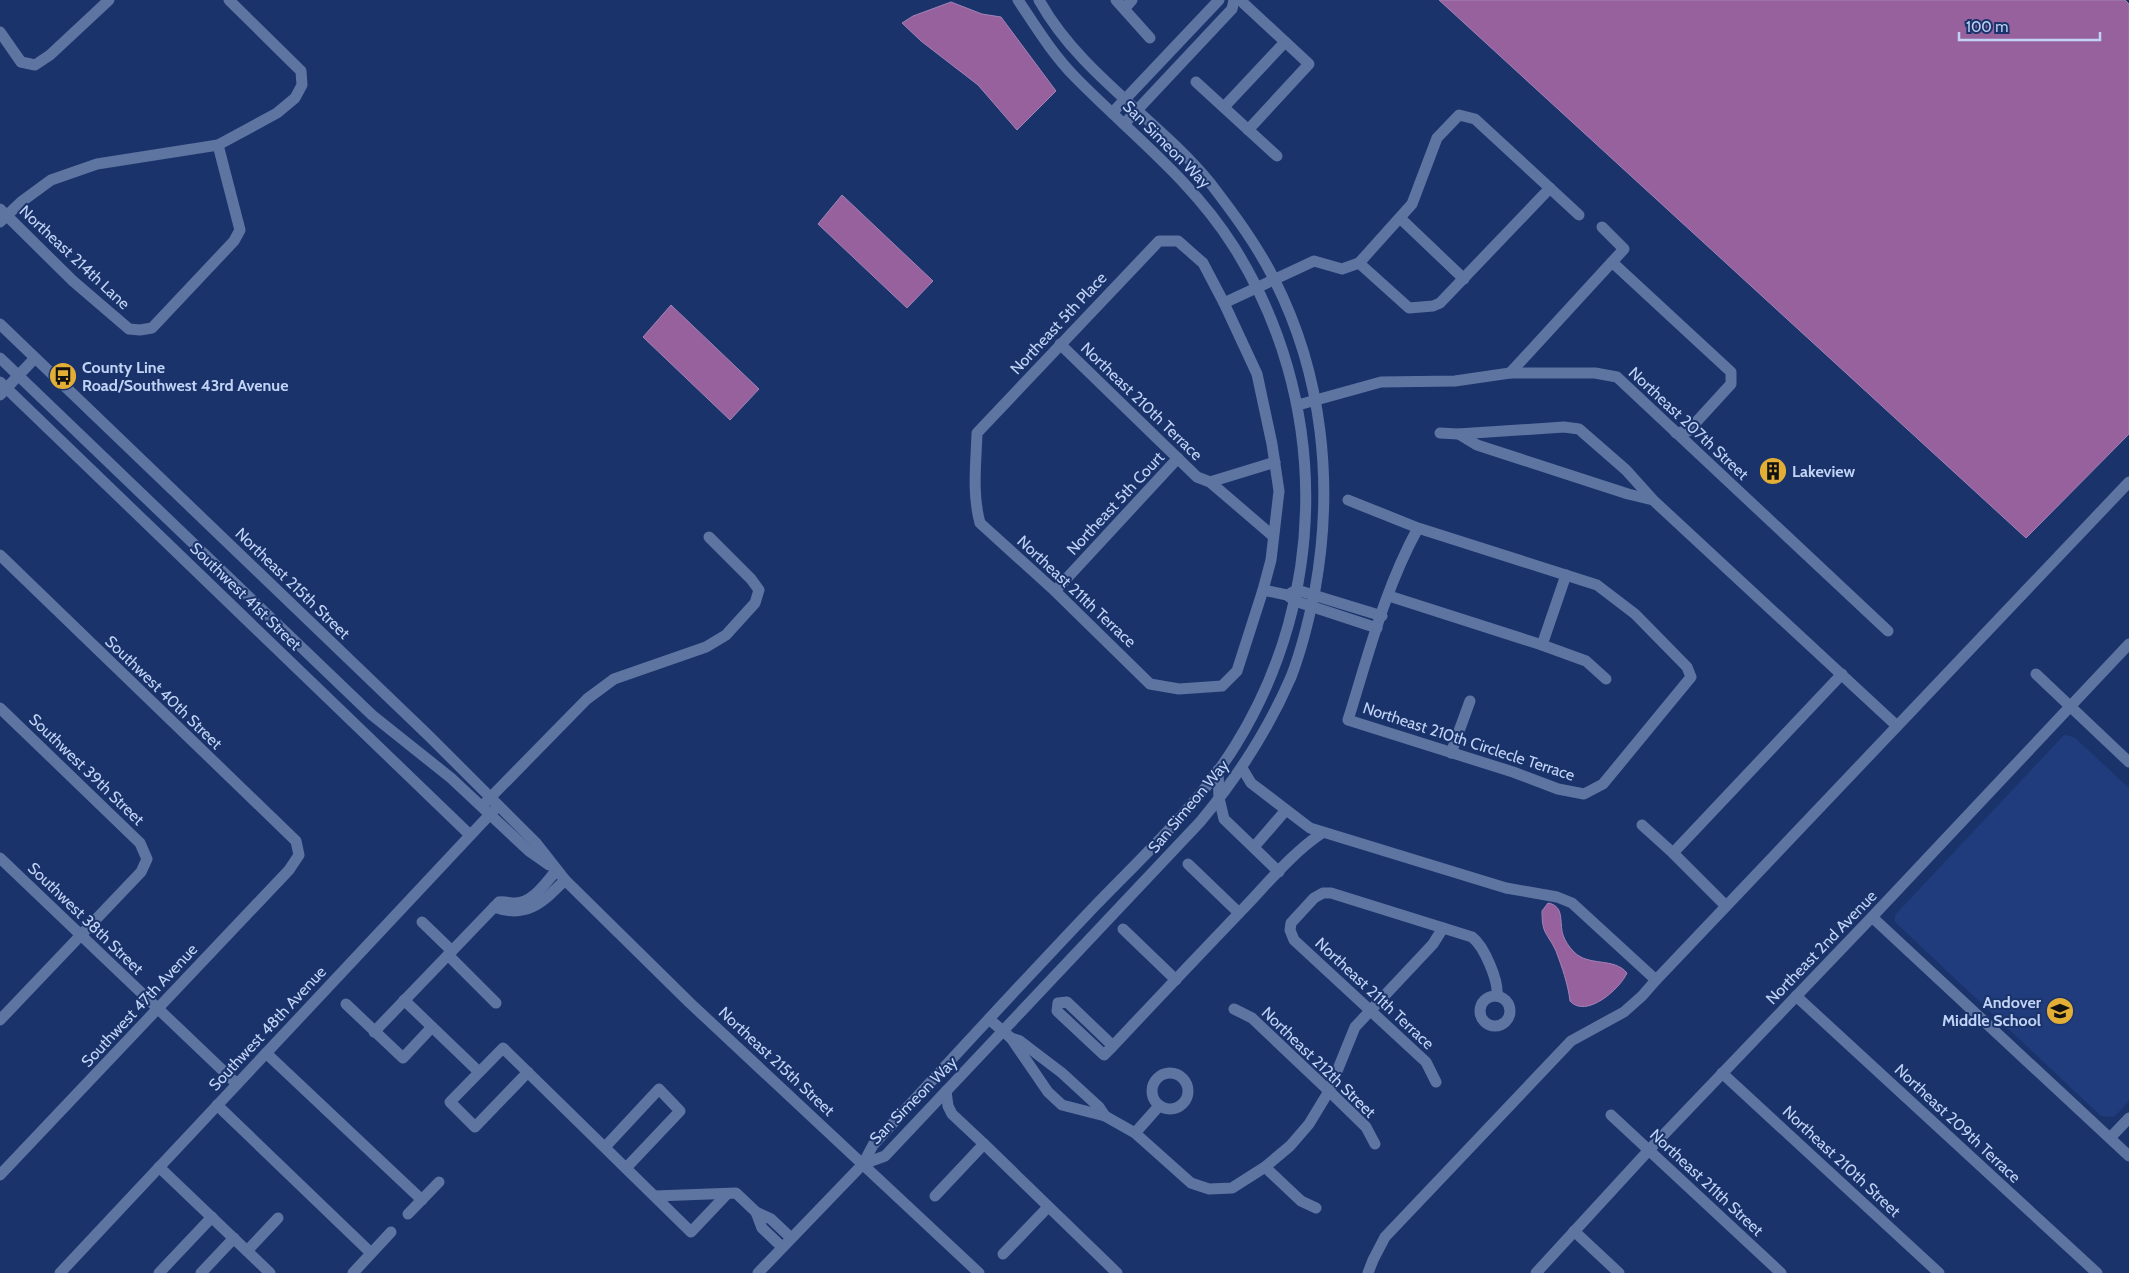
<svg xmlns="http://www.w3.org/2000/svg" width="2129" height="1273" viewBox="0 0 2129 1273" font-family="Cabin,sans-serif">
  <rect width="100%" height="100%" fill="#1a336b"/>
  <polygon fill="#203c7c" points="2064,735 2074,737 2129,788 2129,1101 2114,1117 2101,1116 1895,922 1895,915"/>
  <g fill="#96619c" stroke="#a383b7">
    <polygon points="1439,0 2125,0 2129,4 2129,434 2026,538"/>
    <polygon points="951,2 982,14 1001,17 1056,91 1017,130 978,85 921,41 902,23 913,16"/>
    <polygon points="842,195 933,281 907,308 818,224"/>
    <polygon points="671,305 759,389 730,420 643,337"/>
    <path d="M 1548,903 C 1565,906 1559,922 1563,935 C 1565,941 1569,947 1574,952 C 1589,967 1614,957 1627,973 C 1620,989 1586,1019 1570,1001 C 1568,984 1562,967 1556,951 C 1547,932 1542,935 1542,911 Z"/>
  </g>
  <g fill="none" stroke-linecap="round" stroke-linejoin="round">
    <g stroke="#5e75a2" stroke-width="11">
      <polyline points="1116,0 1150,38"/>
      <polyline points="1240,0 1309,64 1248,130"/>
      <polyline points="1124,9 1132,0"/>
      <polyline points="0,32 21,62 35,65 50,55 109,0"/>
      <polyline points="1196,82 1277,156"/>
      <polyline points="1224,107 1285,42"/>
      <polyline points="1112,113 1219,0"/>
      <polyline points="1124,124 1232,9 1234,0"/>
      <polyline points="0,209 73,281 129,329 140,330 152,328 234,241 240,230 218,145"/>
      <polyline points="1400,218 1464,279"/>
      <polyline points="0,222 21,202 51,180 97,164 218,145 277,113 295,98 302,85 301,71 229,0"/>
      <polyline points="1602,227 1624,249 1612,262"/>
      <path d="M 1159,241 L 1178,241 L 1203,263 L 1224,303 L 1257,374 L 1272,444 L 1279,491 L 1271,560 L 1263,590 L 1237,671 L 1222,686 L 1179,689 L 1150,684 L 1055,591 L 980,523 C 972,494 976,464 977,433 Z"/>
      <polyline points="1359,263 1409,308 1433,306 1440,303 1550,188"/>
      <polyline points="1224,303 1314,261 1342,269 1359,263 1412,204 1437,138 1459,115 1475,119 1579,215"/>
      <polyline points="0,324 430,737 536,843 565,880 690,1003 979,1273"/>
      <polyline points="1060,344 1197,477 1210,482 1273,536"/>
      <polyline points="0,358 372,715 451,778 529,851 549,865"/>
      <polyline points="1510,373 1612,262 1731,372 1731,384 1688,431 1676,433"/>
      <polyline points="0,382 470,835"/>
      <polyline points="0,395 35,358"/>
      <polyline points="1298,405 1381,382 1455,381 1510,373 1595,373 1617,377 1888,631"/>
      <polyline points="1440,433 1458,434 1564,427 1579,429 1626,470 1653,500 1897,726"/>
      <polyline points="1459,434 1477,445 1628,494 1653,500"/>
      <polyline points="1210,482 1275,462"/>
      <path d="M 1348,500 L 1418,528 L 1597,585 L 1635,614 L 1687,667 L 1691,677 L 1603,784 L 1584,794 L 1558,789 L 1513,772 L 1348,720 C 1368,656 1385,588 1418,528"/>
      <polyline points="0,555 296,841 299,855 289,870 0,1175"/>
      <polyline points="1263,590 1287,595 1295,601 1377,628"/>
      <polyline points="1055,591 1178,458"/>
      <polyline points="1291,593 1297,590 1382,616"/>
      <polyline points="1389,596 1542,645 1586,661 1606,679"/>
      <polyline points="1542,645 1566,575"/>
      <polyline points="2036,674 2129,762"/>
      <polyline points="0,708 140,843 147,859 141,872 0,1020"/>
      <polyline points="1451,753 1470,701"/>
      <polyline points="1242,768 1251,783 1310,828 1506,888 1557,897 1572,903 1656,980 2129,482"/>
      <polyline points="1218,770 1219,798 1224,819 1279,872"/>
      <polyline points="485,803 587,699 614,679 706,647 726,635 755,603 759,590 751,579 709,537"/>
      <polyline points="1642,825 1673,853"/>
      <polyline points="1254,847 1286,810"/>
      <polyline points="0,858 237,1084"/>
      <polyline points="1188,864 1239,913"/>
      <polyline points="1726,906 1673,853 1842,674"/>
      <path d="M 494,907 C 527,919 543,902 565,880"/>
      <polyline points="1872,917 2129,1156"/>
      <polyline points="422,922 452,951"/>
      <polyline points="1123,929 1176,980"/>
      <polyline points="448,955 496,1003"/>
      <polyline points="1796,996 2097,1273"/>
      <circle cx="1495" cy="1011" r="15"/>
      <polyline points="404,1000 479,1072"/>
      <polyline points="346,1004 403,1058 432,1027"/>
      <polyline points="1234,1009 1252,1018 1329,1091 1366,1127 1375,1144"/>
      <polyline points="989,1019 1011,1038 1020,1041 1062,1073 1099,1107 1105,1116"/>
      <path d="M 374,1032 L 499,902 C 505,901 509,903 515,903 C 533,903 546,882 556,871"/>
      <polyline points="1011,1038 1048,1092 1062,1105 1105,1116 1135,1133 1191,1183 1209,1189 1232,1188 1265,1167 1290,1146 1309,1124 1329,1091 1355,1027 1433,944 1443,928"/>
      <path d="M 1113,1046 L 1067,1002 L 1058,1003 L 1057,1011 L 1104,1055 L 1113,1046 C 1156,1000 1199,955 1242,910 C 1267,884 1292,853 1322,833"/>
      <polyline points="266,1053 422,1200"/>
      <polyline points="528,1072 475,1127 450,1102 503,1048 691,1232 727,1194"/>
      <circle cx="1170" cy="1091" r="18"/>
      <polyline points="1722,1073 1939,1273"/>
      <path d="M 1436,1082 L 1426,1062 L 1294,940 L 1290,930 L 1291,923 L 1314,898 L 1323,893 L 1331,893 L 1472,937 C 1484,946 1499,981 1497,996"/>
      <polyline points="946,1091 948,1106 952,1114 984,1144"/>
      <polyline points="217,1105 371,1253"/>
      <polyline points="1611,1115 1781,1273"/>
      <polyline points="1135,1133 1159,1106"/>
      <polyline points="2110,1138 2129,1118"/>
      <polyline points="605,1147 659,1089 680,1111 626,1168"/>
      <path d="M 863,1164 L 885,1156 L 1200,822 C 1237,778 1268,730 1291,677 C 1302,649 1309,619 1315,590 C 1334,485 1323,375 1274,279 C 1257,245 1234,214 1211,184 C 1158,119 1080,74 1039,0"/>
      <polyline points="159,1167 270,1273"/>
      <polyline points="1265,1167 1301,1201 1316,1208"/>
      <polyline points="655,1196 736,1193 756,1212 771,1219 791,1238"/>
      <polyline points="935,1196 984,1144 1117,1273"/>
      <polyline points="756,1212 762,1228 782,1247"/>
      <polyline points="408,1214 439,1182"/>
      <polyline points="1574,1231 1619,1273"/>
      <polyline points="247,1251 278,1218"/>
      <polyline points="1003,1254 1048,1207"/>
      <polyline points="60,1273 495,809"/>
      <polyline points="159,1273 212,1217"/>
      <polyline points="201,1273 234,1238"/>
      <polyline points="353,1273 391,1232"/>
      <path d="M 758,1273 L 863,1164 L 873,1145 C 945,1066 1018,987 1092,909 C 1142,857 1197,807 1235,746 C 1330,594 1329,398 1234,247 C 1192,180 1131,134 1076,78 C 1053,55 1036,27 1018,0"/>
      <polyline points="1368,1273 1373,1260 1385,1237 1571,1041 1624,1012 1642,996 1656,980"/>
      <polyline points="1536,1273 1649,1150 1872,917 2129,644"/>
    </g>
  </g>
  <defs>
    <symbol id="bus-disc" viewBox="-11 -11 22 22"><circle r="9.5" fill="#e3ae35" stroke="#1a336b"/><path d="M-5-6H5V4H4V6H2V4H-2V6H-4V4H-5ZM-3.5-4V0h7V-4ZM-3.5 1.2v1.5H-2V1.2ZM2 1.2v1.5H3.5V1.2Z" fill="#111"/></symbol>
    <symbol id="building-disc" viewBox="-11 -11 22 22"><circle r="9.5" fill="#e3ae35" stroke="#1a336b"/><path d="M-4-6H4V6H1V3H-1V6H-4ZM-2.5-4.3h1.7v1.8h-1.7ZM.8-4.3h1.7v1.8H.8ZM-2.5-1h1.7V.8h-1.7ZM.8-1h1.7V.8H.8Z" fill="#111"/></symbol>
    <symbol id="school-disc" viewBox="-11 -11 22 22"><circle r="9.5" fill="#e3ae35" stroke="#1a336b"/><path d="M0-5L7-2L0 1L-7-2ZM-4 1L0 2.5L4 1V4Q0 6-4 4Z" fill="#111"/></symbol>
  </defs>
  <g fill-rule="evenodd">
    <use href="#bus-disc" x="47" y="360" width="32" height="32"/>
    <use href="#building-disc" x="1757" y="455" width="32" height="32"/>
    <use href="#school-disc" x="2044" y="995" width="32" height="32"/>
  </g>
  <g text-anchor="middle" stroke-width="4" stroke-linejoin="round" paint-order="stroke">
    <g font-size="16" fill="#c1d3f5" stroke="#1a336b">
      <text transform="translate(1167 144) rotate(45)" y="6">San Simeon Way</text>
      <text transform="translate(75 257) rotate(43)" y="6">Northeast 214th Lane</text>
      <text transform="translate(1058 323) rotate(-47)" y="6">Northeast 5th Place</text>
      <text transform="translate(1142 401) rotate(44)" y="6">Northeast 210th Terrace</text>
      <text transform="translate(1689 423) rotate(43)" y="6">Northeast 207th Street</text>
      <text transform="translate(1115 503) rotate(-47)" y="6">Northeast 5th Court</text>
      <text transform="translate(293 583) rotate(44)" y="6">Northeast 215th Street</text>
      <text transform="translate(1077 591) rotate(43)" y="6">Northeast 211th Terrace</text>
      <text transform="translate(246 596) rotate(44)" y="6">Southwest 41st Street</text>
      <text transform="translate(164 692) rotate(44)" y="6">Southwest 40th Street</text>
      <text transform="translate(1469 741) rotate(18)" y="6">Northeast 210th Circlecle Terrace</text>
      <text transform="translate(87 769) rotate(44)" y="6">Southwest 39th Street</text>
      <text transform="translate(1188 806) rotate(-50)" y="6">San Simeon Way</text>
      <text transform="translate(86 918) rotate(44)" y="6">Southwest 38th Street</text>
      <text transform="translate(1821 947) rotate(-46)" y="6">Northeast 2nd Avenue</text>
      <text transform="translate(1375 993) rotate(43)" y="6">Northeast 211th Terrace</text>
      <text transform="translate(139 1005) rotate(-47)" y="6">Southwest 47th Avenue</text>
      <text transform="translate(267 1028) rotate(-47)" y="6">Southwest 48th Avenue</text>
      <text transform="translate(777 1061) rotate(43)" y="6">Northeast 215th Street</text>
      <text transform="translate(1319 1062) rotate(44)" y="6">Northeast 212th Street</text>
      <text transform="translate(913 1100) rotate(-45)" y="6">San Simeon Way</text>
      <text transform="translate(1958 1123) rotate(43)" y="6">Northeast 209th Terrace</text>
      <text transform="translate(1842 1161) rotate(43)" y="6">Northeast 210th Street</text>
      <text transform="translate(1707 1182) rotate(43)" y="6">Northeast 211th Street</text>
    </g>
    <g font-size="16" font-weight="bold" fill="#c1d3f5" stroke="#1a336b" text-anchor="start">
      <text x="82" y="373">County Line<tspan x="82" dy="18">Road/Southwest 43rd Avenue</tspan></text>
      <text x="1792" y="477">Lakeview</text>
      <text x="2041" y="1008" text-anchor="end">Andover<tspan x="2041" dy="18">Middle School</tspan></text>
    </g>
  </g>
  <path d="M1959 32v8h141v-8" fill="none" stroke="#c1d3f5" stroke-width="2.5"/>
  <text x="1966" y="32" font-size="15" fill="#c1d3f5" stroke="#1a336b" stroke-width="4" paint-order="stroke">100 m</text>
</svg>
